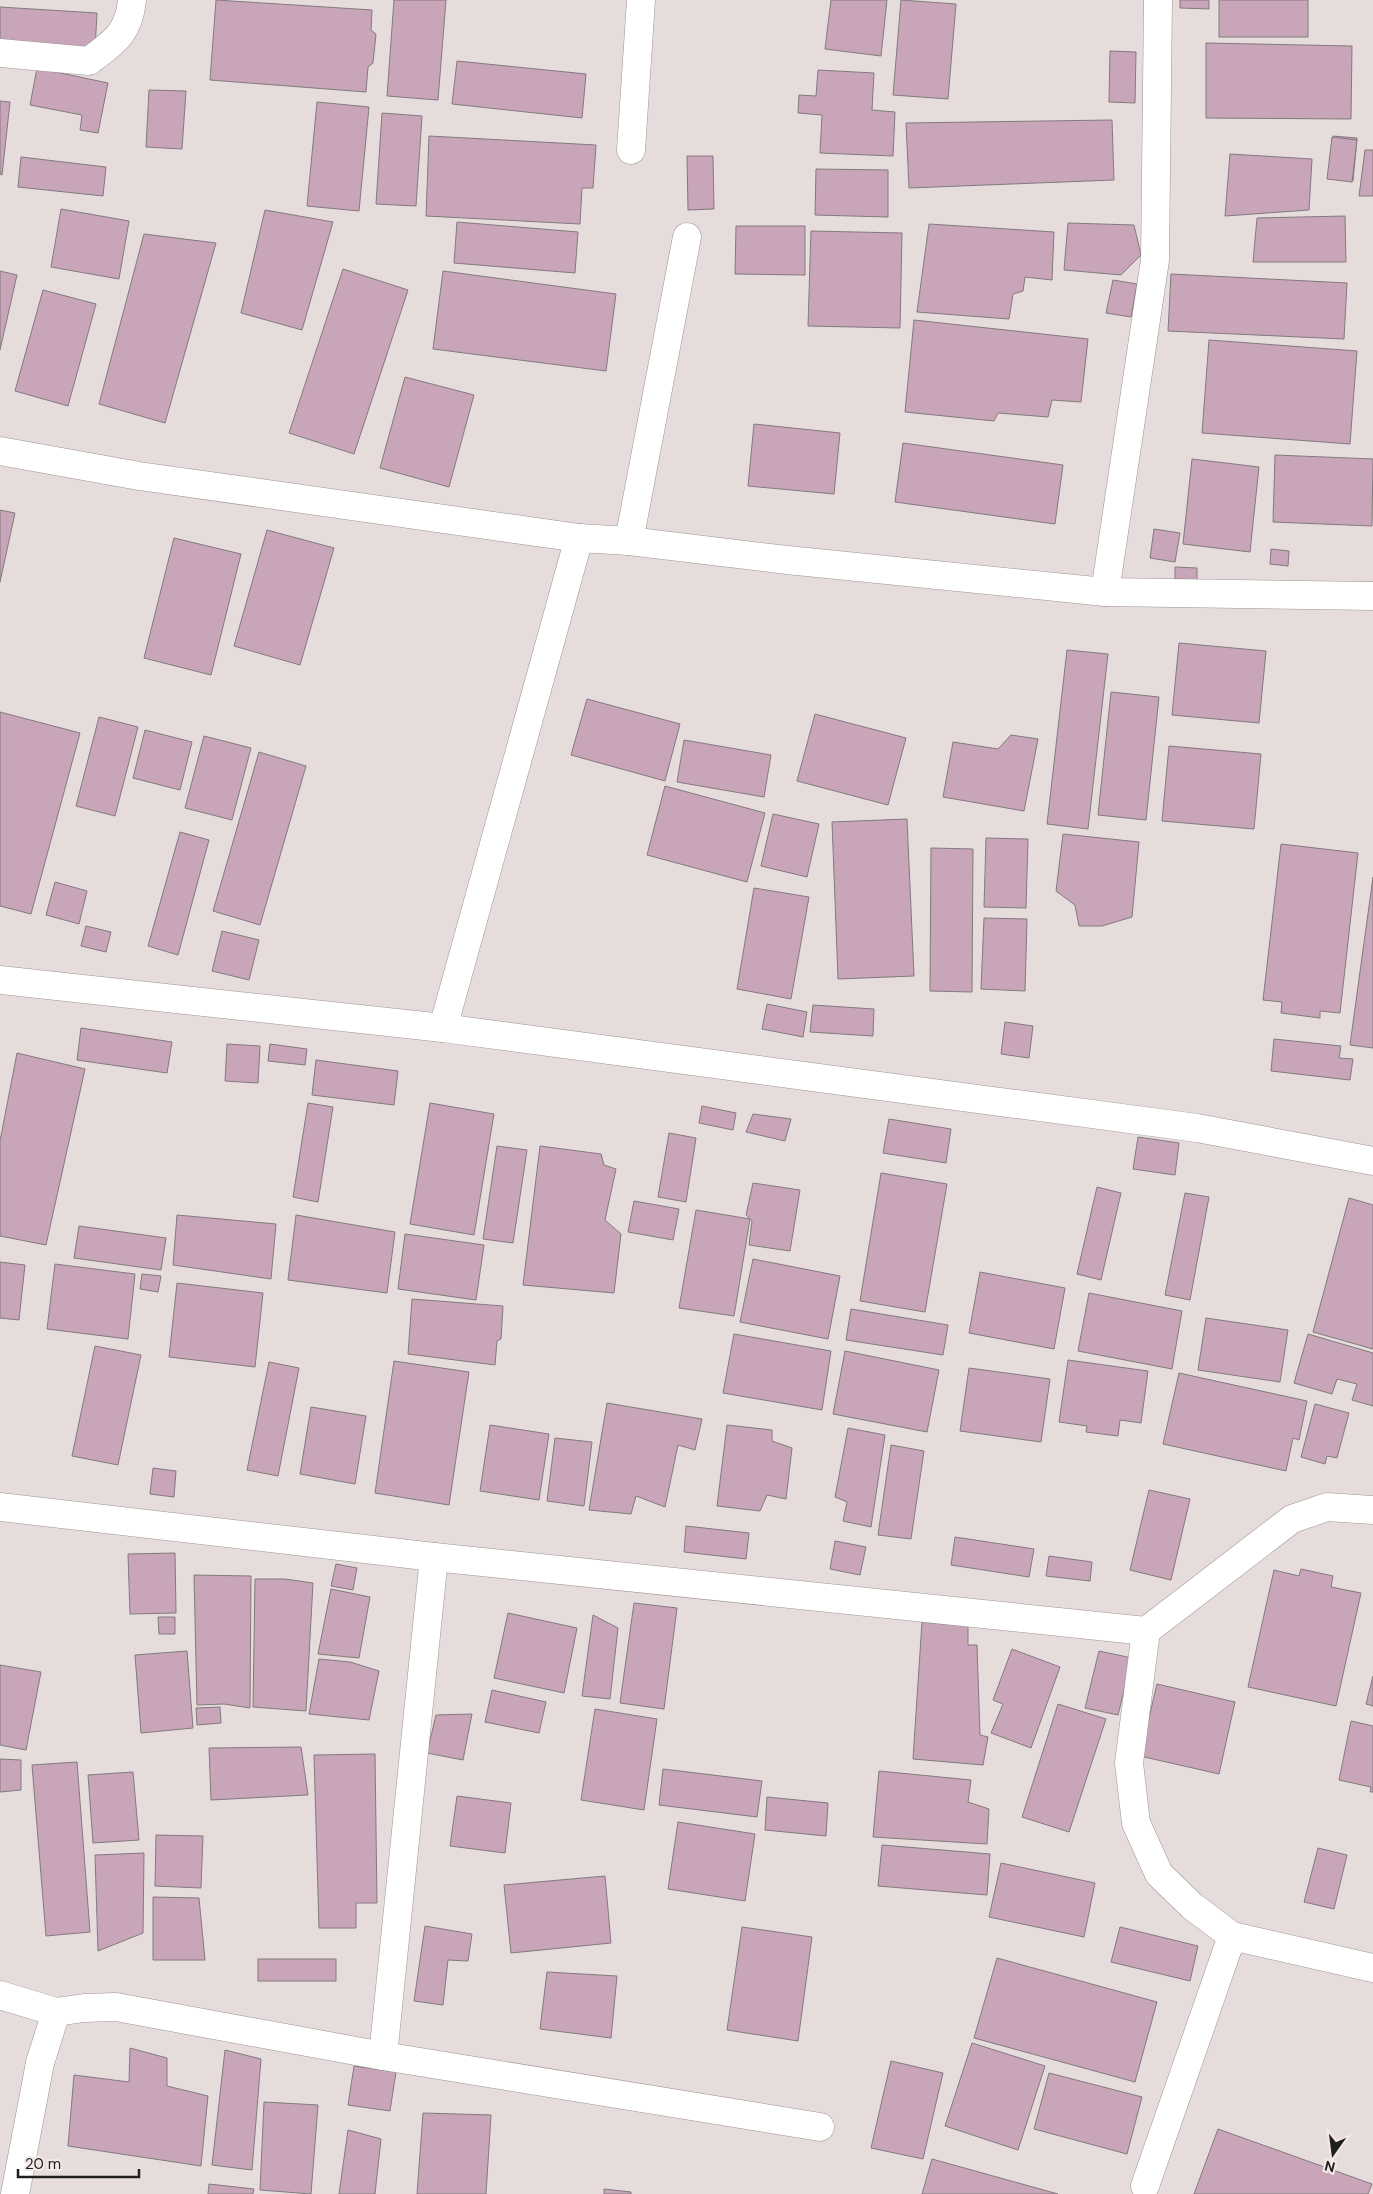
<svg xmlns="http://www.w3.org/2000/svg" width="1373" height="2194" viewBox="0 0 1373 2194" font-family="'DM Sans',sans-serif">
  <rect width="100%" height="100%" fill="#e7dcdc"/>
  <g fill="#c8a5b9" stroke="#827a7e">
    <polygon points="216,0 372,10 371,30 376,34 373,63 368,67 366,92 210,80"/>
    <polygon points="394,0 446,0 438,100 387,96"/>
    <polygon points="831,0 887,0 881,56 825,49"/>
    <polygon points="901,0 956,4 948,99 893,95"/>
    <polygon points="1180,0 1209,0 1209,9 1180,8"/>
    <rect x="1219" y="0" width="89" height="37"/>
    <polygon points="0,7 97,13 95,50 0,44"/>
    <polygon points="1206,43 1352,46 1351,119 1206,118"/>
    <polygon points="1110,51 1136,52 1135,103 1109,102"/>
    <polygon points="457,61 586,74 582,118 452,104"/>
    <polygon points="37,68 108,83 98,133 80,130 82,115 30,105"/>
    <polygon points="818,70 874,73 872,110 895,112 893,156 820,153 822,115 798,113 799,95 816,96"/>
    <polygon points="149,90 186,91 182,149 146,147"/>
    <polygon points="0,101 10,102 2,175 0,174"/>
    <polygon points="317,102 369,107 359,211 307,206"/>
    <polygon points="382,113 422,116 416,206 376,204"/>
    <polygon points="1112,120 1114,180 909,188 906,123"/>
    <polygon points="429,136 596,145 593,188 582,188 580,224 426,216"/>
    <polygon points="1333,136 1357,138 1353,181 1331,178"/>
    <polygon points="1332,137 1357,140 1352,182 1327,179"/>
    <polygon points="1365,150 1373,150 1373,196 1359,196"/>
    <polygon points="1230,154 1312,159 1309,210 1225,216"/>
    <polygon points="687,156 713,156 714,209 688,210"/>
    <polygon points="21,157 106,167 103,196 18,187"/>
    <polygon points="816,169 888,170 888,217 815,215"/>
    <polygon points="61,209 129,221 119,279 51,267"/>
    <polygon points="265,210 333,222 302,330 241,313"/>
    <polygon points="1345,216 1346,262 1253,262 1257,218"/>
    <polygon points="457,222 578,232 575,273 454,263"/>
    <polygon points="1068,223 1134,225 1141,255 1121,275 1064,270"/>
    <polygon points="929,224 1054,232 1052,280 1025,277 1023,291 1013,294 1009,319 917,312"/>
    <polygon points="736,226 805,226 805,275 735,274"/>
    <polygon points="811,231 902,233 900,328 808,326"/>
    <polygon points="144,234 216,243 165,423 99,404"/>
    <polygon points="343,269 408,290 354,454 289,433"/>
    <polygon points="0,271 17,275 0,350"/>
    <polygon points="443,271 616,294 606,371 433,349"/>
    <polygon points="1171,274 1347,283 1344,339 1168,331"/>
    <polygon points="1113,280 1137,284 1131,317 1106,313"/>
    <polygon points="43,290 96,304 68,406 15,391"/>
    <polygon points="914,320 1088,339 1081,402 1052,400 1048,417 998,413 994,421 905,412"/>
    <polygon points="1209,340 1357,351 1350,444 1202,433"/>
    <polygon points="405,377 474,395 449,487 380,468"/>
    <polygon points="754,424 840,433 834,494 748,486"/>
    <polygon points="903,443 1063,465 1055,524 895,502"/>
    <polygon points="1275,455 1373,459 1372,526 1273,522"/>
    <polygon points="1192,459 1259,467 1250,552 1183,544"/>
    <polygon points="0,510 15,513 0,582"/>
    <polygon points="1154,529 1180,533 1175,562 1150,558"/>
    <polygon points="267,530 334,548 300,665 234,646"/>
    <polygon points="174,538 241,554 211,675 144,658"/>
    <polygon points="1271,549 1289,551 1288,566 1270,564"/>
    <polygon points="1175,567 1197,568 1197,580 1175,579"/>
    <polygon points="1179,643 1266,651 1259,723 1172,715"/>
    <polygon points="1067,650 1108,654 1088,829 1047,824"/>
    <polygon points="1111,692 1159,697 1146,820 1098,815"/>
    <polygon points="587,699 680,724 665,781 571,755"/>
    <polygon points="0,712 80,733 31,914 0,906"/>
    <polygon points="815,714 906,738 888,805 797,781"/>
    <polygon points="99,717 138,727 115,816 76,806"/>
    <polygon points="145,730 192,742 180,790 133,778"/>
    <polygon points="1011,735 1038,739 1024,811 943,797 953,742 998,749"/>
    <polygon points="204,736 251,748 232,820 185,808"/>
    <polygon points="684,740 771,755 764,797 677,782"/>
    <polygon points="1169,746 1261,754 1254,829 1162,821"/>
    <polygon points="259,752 306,766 260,925 213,911"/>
    <polygon points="665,786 765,813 747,882 647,855"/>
    <polygon points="773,814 819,824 807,877 761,866"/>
    <polygon points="907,819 914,976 838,979 832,822"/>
    <polygon points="180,832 209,840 178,955 148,946"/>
    <polygon points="1063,834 1139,842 1132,917 1102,926 1079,926 1075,905 1056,891"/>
    <polygon points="986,838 1028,839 1026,908 984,907"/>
    <polygon points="1281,844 1358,853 1340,1013 1320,1011 1320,1018 1281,1013 1282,1002 1263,1000"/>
    <polygon points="931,848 973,849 972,992 930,991"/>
    <polygon points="1373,877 1373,1048 1350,1045"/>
    <polygon points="55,882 87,891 79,924 46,915"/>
    <polygon points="754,888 809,897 791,999 737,989"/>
    <polygon points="984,918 1027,919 1025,991 981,989"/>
    <polygon points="86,926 111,932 106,952 81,946"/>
    <polygon points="222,931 259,940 249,980 212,971"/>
    <polygon points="767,1004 807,1012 803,1037 762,1029"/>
    <polygon points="813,1005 874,1009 873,1036 810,1032"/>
    <polygon points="1005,1022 1033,1026 1029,1058 1001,1054"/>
    <polygon points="81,1028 172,1042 167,1073 77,1060"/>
    <polygon points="1274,1039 1341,1046 1339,1058 1353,1059 1350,1080 1271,1071"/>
    <polygon points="227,1044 260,1046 258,1083 225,1081"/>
    <polygon points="270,1044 307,1049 305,1065 268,1061"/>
    <polygon points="17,1053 85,1069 46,1245 0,1236 0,1141"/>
    <polygon points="316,1060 398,1071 394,1105 312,1095"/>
    <polygon points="308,1103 333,1107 318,1202 293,1197"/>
    <polygon points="430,1103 494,1114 474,1235 410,1224"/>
    <polygon points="702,1106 736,1113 733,1130 699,1123"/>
    <polygon points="753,1114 791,1119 785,1141 746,1132"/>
    <polygon points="889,1119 951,1129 946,1163 883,1153"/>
    <polygon points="669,1133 696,1138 686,1202 658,1197"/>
    <polygon points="1138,1137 1179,1143 1175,1175 1133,1169"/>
    <polygon points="497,1146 527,1150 513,1243 483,1239"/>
    <polygon points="540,1146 601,1154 604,1165 616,1169 605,1220 621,1234 614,1293 523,1285"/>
    <polygon points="881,1173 947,1184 925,1312 860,1301"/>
    <polygon points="753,1183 800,1190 790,1251 749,1245 752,1221 746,1215"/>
    <polygon points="1097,1187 1121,1193 1101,1280 1077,1274"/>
    <polygon points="1185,1193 1209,1197 1190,1300 1165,1295"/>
    <polygon points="1349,1198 1373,1205 1373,1349 1313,1332"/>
    <polygon points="634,1201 679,1209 673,1240 628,1232"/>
    <polygon points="696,1210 750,1219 734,1316 679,1308"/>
    <polygon points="177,1215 276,1224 271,1279 173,1265"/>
    <polygon points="296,1215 395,1232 387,1293 288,1280"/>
    <polygon points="79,1226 166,1238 161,1270 74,1258"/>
    <polygon points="405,1234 484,1245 476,1300 398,1289"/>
    <polygon points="753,1259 840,1276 828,1339 740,1322"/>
    <polygon points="0,1262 25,1265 19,1320 0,1318"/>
    <polygon points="55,1264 135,1274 128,1339 47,1329"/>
    <polygon points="980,1272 1065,1288 1054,1349 969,1333"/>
    <polygon points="142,1274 161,1276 158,1292 140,1289"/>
    <polygon points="177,1283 263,1293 255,1367 169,1357"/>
    <polygon points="1089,1293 1182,1311 1172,1369 1078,1351"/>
    <polygon points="412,1299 503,1306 501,1339 497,1341 495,1365 408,1354"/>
    <polygon points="851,1309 948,1325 943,1355 846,1340"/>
    <polygon points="1206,1318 1288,1330 1280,1382 1198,1370"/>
    <polygon points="734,1334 831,1351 822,1410 723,1393"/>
    <polygon points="1308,1334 1373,1353 1373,1406 1352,1400 1357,1384 1337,1379 1332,1394 1294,1383"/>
    <polygon points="95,1346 141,1355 118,1465 72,1456"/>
    <polygon points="845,1351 939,1370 927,1432 833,1414"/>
    <polygon points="1068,1360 1148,1371 1141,1423 1120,1420 1118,1436 1086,1432 1087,1426 1059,1422"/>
    <polygon points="394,1361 469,1372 449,1505 375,1493"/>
    <polygon points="269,1362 299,1368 278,1476 247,1470"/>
    <polygon points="969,1368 1050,1379 1041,1442 960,1431"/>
    <polygon points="1179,1373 1307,1401 1299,1440 1293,1438 1286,1471 1163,1444"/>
    <polygon points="607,1403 702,1419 695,1450 678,1445 665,1507 636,1496 631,1514 589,1510"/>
    <polygon points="1315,1404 1349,1413 1337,1458 1327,1456 1325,1464 1301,1457"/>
    <polygon points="311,1407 366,1416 355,1484 300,1474"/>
    <polygon points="490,1425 549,1434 539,1500 480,1491"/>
    <polygon points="727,1425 772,1430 772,1441 792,1448 786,1499 767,1495 760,1511 717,1506"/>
    <polygon points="848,1428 885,1435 871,1527 843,1521 847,1502 835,1497"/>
    <polygon points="555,1438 592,1442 584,1506 547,1501"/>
    <polygon points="891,1445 924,1451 911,1539 878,1535"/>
    <polygon points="153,1468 176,1471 174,1497 150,1494"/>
    <polygon points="1149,1490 1190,1499 1171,1580 1130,1570"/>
    <polygon points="686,1526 749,1533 746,1559 684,1552"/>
    <polygon points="955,1537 1034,1549 1029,1577 951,1565"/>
    <polygon points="835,1541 866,1547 860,1575 830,1569"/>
    <polygon points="175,1553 176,1613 130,1614 128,1554"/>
    <polygon points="1049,1556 1092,1562 1090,1581 1046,1576"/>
    <polygon points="336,1564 357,1568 353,1590 331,1586"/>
    <polygon points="1301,1569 1333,1576 1331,1587 1361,1593 1336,1706 1248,1687 1274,1570 1299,1576"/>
    <polygon points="194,1575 251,1576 250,1708 224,1704 197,1705"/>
    <polygon points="255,1579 285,1579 313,1583 306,1711 253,1707"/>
    <polygon points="331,1589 370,1597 359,1658 318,1654"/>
    <polygon points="634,1603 677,1608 664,1709 620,1703"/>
    <polygon points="508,1613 577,1628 564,1693 494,1678"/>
    <polygon points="593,1615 618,1628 610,1699 582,1696"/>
    <polygon points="158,1617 175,1617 175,1634 159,1634"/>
    <polygon points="922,1622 968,1626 968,1645 977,1645 980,1735 988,1737 983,1765 913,1759"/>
    <polygon points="1012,1649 1060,1667 1031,1748 991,1733 1003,1704 993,1700"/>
    <polygon points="187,1651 193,1728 141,1733 135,1655"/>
    <polygon points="1099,1651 1132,1658 1118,1715 1085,1708"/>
    <polygon points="319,1659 350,1662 379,1671 369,1720 309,1714"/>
    <polygon points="0,1665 41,1672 26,1750 0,1745"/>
    <polygon points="1373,1676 1373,1706 1366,1704"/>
    <polygon points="1157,1684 1235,1702 1219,1774 1140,1756"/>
    <polygon points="492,1690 546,1702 539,1733 485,1722"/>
    <polygon points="1058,1704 1106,1719 1069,1832 1022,1817"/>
    <polygon points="220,1707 221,1723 197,1725 196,1708"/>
    <polygon points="595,1709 657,1719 644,1810 581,1800"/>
    <polygon points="472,1714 463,1760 427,1753 436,1715"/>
    <polygon points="1351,1721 1373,1726 1373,1792 1370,1792 1371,1787 1339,1780"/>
    <polygon points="301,1747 308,1795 211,1800 209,1748"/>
    <polygon points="375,1754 377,1903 356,1903 356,1928 319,1928 314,1755"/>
    <polygon points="0,1759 21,1760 21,1790 0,1792"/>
    <polygon points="77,1762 90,1932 46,1936 32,1765"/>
    <polygon points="663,1769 762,1781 757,1817 659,1805"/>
    <polygon points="879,1771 971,1780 968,1802 989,1809 987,1844 873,1837"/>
    <polygon points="133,1772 139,1840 93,1843 88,1775"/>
    <polygon points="457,1796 511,1803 505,1853 450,1846"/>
    <polygon points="767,1797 828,1803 826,1836 765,1830"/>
    <polygon points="678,1822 755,1834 745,1901 668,1889"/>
    <polygon points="156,1835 203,1836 201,1888 155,1886"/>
    <polygon points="882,1845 990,1854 987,1895 878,1886"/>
    <polygon points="1318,1848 1347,1855 1334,1909 1304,1902"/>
    <polygon points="144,1853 143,1933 98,1951 95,1855"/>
    <polygon points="1001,1863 1095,1883 1084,1937 989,1917"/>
    <polygon points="605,1876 611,1943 511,1953 504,1885"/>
    <polygon points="153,1897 199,1898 205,1960 153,1960"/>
    <polygon points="425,1926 472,1934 468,1961 448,1960 443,2005 414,2001"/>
    <polygon points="742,1927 812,1937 798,2041 727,2030"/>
    <polygon points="1120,1927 1198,1946 1190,1981 1111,1962"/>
    <polygon points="997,1958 1157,2002 1135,2082 974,2038"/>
    <rect x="258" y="1959" width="78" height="22"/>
    <polygon points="547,1972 617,1976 611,2038 540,2029"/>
    <polygon points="972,2043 1045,2066 1018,2150 945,2126"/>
    <polygon points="130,2048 167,2058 167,2086 208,2096 201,2166 68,2146 74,2075 129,2082"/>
    <polygon points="225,2050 261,2059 252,2170 212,2165"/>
    <polygon points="891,2061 943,2073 923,2159 871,2148"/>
    <polygon points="354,2066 396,2072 390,2111 348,2105"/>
    <polygon points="1049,2073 1142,2097 1127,2154 1034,2129"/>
    <polygon points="264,2102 318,2105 311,2194 260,2190"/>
    <polygon points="423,2113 491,2115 486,2194 417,2194"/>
    <polygon points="1218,2129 1372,2184 1368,2194 1194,2194"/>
    <polygon points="348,2130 381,2139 375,2194 339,2194"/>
    <polygon points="932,2159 1058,2194 922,2194"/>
    <polygon points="209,2184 254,2189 253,2194 208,2194"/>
    <polygon points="604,2189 631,2192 631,2194 604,2194"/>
  </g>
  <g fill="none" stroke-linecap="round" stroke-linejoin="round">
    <defs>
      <g id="minor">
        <path d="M 0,53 L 89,61 C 114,42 129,33 132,0"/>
        <polyline points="631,150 641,0"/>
        <polyline points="0,451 139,476 579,538 629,541 787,560 1105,592 1373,596"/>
        <polyline points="629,541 687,237"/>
        <polyline points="1105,592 1155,260 1158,0"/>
        <polyline points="0,980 443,1028 1197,1128 1373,1161"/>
        <polyline points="443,1028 579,538"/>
        <polyline points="0,1507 434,1557 1146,1631 1292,1519 1327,1507 1373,1510"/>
        <polyline points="1146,1631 1129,1763 1136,1823 1159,1874 1192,1906 1232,1936 1373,1968"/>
        <polyline points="0,1995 56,2012"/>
        <polyline points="383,2056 434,1557"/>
        <polyline points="1145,2186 1232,1936"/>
        <polyline points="15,2194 40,2063 56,2012 84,2008 116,2007 383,2056 820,2127"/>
      </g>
    </defs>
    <use href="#minor" stroke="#9e9494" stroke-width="29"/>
    <use href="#minor" stroke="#fff" stroke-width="28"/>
  </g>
  <g transform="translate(1333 2154) rotate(194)" stroke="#f4e9e9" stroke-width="4" paint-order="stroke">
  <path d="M0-4L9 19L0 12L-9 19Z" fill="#211e1e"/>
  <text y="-8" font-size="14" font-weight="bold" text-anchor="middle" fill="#211e1e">N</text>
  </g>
  <path d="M18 2169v8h121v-8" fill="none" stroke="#211e1e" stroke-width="2.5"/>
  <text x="25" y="2169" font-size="15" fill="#211e1e" stroke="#f4e9e9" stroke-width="4" paint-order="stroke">20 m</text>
</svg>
